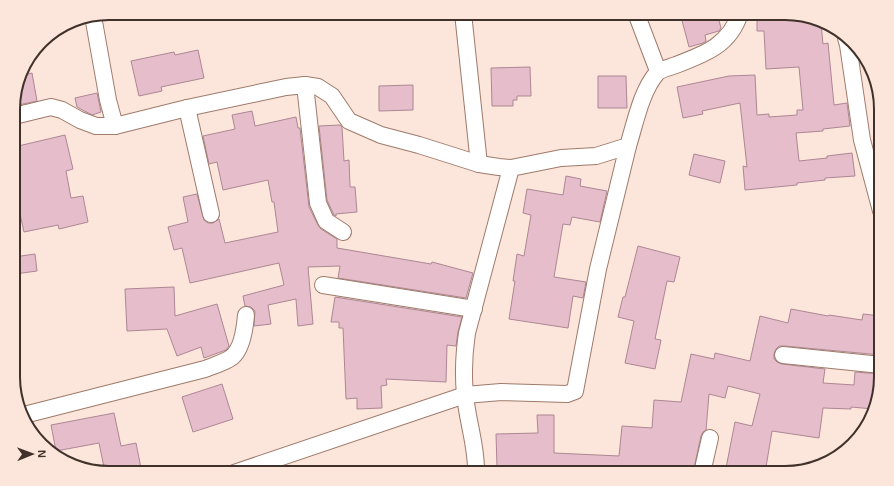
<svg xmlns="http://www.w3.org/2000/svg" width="894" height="486" viewBox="0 0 894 486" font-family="Arial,sans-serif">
  <rect width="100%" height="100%" fill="#fce5da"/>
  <g fill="#e5bdcb" stroke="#ad8794">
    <polygon points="680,13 717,13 721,28 719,31 705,35 706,41 703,43 689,47"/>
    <polygon points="757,13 785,13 821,23 823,44 828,43 834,105 847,103 850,126 823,129 823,131 796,133 799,161 827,158 827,156 852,153 855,176 825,178 825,180 797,183 797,185 745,190 743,166 747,167 740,103 702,111 703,114 683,118 677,87 729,76 755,75 757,115 769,114 769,117 797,115 797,110 803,110 799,67 766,69 764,31 757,31"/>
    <polygon points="198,50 204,78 161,87 162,91 139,96 131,61 174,52 175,55"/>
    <polygon points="530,67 531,96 517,96 517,100 513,100 513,106 492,106 491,68"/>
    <polygon points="32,73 37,101 14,106 14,97 20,76"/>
    <polygon points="598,76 626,76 627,108 598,108"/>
    <polygon points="413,85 413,110 379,111 379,86"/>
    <polygon points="97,93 101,112 92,115 77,107 75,98"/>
    <polygon points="252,111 255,126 296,117 298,128 300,128 309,207 318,225 321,229 337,239 337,248 431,264 432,262 473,273 466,298 338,278 340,266 308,267 313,324 298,326 296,299 268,305 271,324 254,326 255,311 251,307 245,306 243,296 284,285 279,263 190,283 182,248 174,250 168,227 188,222 183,197 197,194 204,220 208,223 213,223 219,219 225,243 278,232 274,202 272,202 268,180 223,190 217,162 209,164 203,136 235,129 232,115"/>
    <polygon points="340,125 342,127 344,161 349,160 350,187 355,187 357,212 336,214 336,216 334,215 327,200 319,126"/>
    <polygon points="65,135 73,169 66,171 71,198 83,196 88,222 59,229 58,225 24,232 14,187 14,147"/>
    <polygon points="694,154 725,161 720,183 689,175"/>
    <polygon points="566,176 581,179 580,186 607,191 600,222 572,217 570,225 563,224 554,277 586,282 583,298 573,296 568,328 509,319 515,281 513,281 517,254 524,256 531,215 523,213 527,189 563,195"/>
    <polygon points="638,246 680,257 674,282 667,281 655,339 661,340 655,369 625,363 634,321 618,317 623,297 625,297"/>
    <polygon points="35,254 37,271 15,274 14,257"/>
    <polygon points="174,287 175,316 217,304 229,346 226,350 204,358 201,347 177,356 167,329 127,331 125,289"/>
    <polygon points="335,297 462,317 458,332 456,346 447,345 446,382 386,379 387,385 381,386 382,408 357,409 357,398 346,399 343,328 339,328 339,322 331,322"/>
    <polygon points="791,309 828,316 829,315 862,320 863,314 881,316 881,355 784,346 779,346 776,349 774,354 774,359 777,362 782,364 825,369 823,383 854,385 855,372 881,374 881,383 873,409 851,407 851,409 823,408 819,438 772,431 765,473 725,473 735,422 752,426 760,394 728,386 725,398 709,394 706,430 703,432 701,436 693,473 527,473 527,466 497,467 496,434 538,433 537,415 554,415 554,453 619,456 622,426 652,428 654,400 681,402 691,354 714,359 715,353 750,361 760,316 788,323"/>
    <polygon points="222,384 233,419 193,432 182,397"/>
    <polygon points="114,413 121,446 136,443 142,473 105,472 99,443 56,451 51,425"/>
  </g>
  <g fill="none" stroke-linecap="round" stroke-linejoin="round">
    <defs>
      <g id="minor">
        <polyline points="463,13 479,164"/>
        <polyline points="636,13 658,71"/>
        <polyline points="93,16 108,100 115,126"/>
        <polyline points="846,38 848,45 862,140 881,211"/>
        <polyline points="305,85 318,203 326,221 343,232"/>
        <polyline points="187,108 211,214"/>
        <polyline points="14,116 51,107 62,110 80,120 96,126 115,126 187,108 286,87 305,85 318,87 332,96 349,121 381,135 419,145 479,164 499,167 511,168"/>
        <polyline points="323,285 474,309"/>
        <polyline points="783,355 881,365"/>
        <path d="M 24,415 L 205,369 C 212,366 226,362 232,357 C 242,349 245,327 246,315"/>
        <polyline points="234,473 465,395 501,392 567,394 575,391 598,269 628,146"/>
        <path d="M 476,473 C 477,446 467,421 465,394 C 463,374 464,353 467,333 L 511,168 L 561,158 L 596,156 L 628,146 C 635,124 641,91 657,73 C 661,69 671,67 676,65 C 705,54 730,45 740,13"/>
        <polyline points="702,473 710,438"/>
      </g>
    </defs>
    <use href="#minor" stroke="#9e7b6b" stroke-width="18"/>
    <use href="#minor" stroke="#fff" stroke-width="16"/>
  </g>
  <path d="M0 0H894V486H0ZM109 20H785A89 89 0 0 1 874 109V377A89 89 0 0 1 785 466H109A89 89 0 0 1 20 377V109A89 89 0 0 1 109 20Z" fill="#fce5da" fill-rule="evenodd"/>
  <path fill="none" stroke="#40312a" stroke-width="2" d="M109 20H785A89 89 0 0 1 874 109V377A89 89 0 0 1 785 466H109A89 89 0 0 1 20 377V109A89 89 0 0 1 109 20Z"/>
  <g transform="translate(32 454) rotate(89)" stroke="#fce5da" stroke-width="3" paint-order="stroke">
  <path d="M0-3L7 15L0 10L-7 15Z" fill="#40312a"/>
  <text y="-6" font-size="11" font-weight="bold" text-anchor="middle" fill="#40312a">N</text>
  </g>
</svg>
